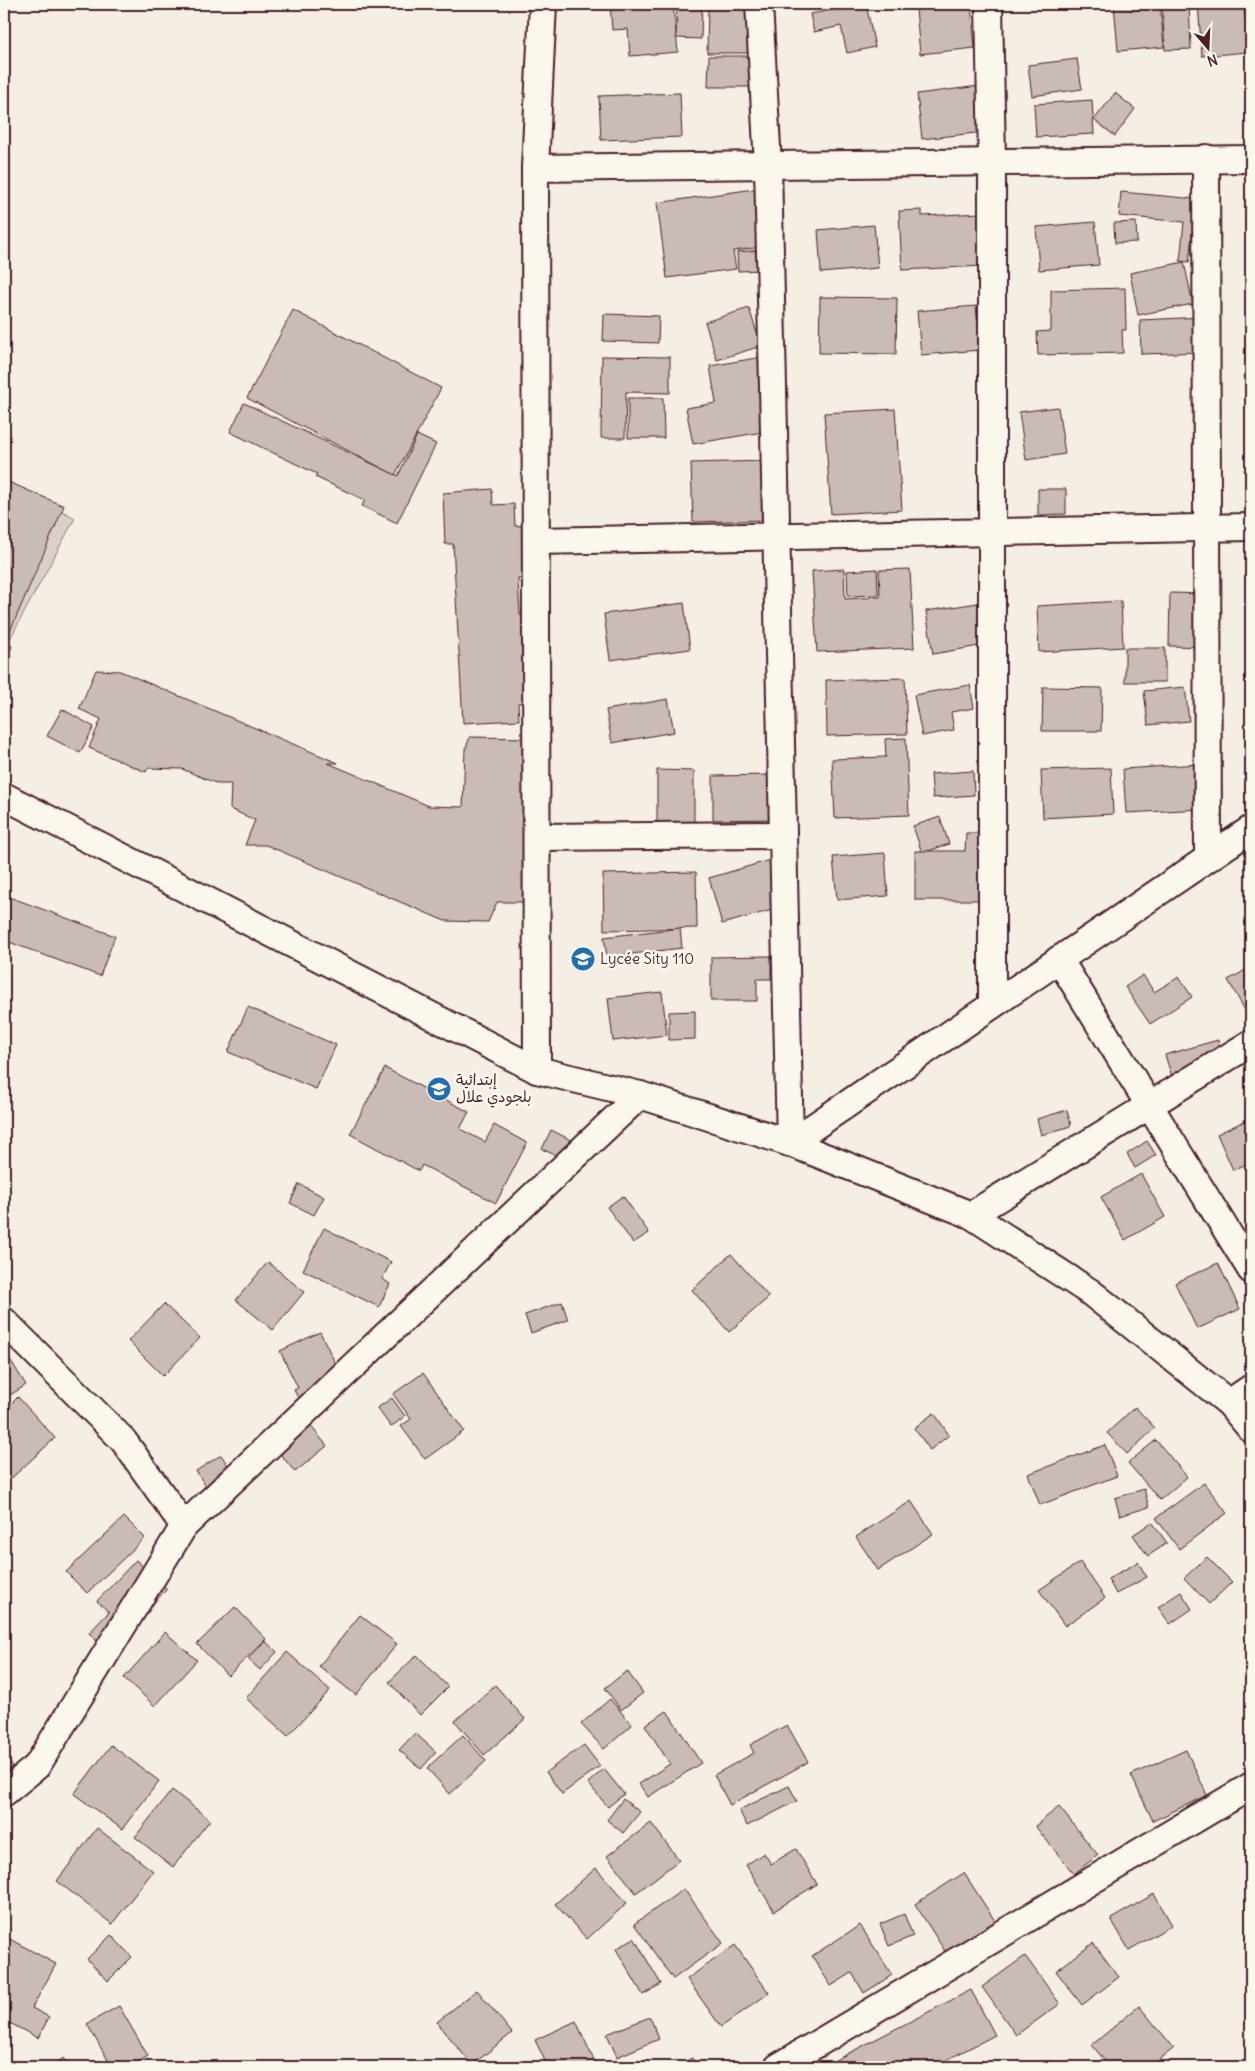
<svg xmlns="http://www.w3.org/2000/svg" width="1255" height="2071" viewBox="0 0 1255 2071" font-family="Delius,'Playpen Sans Arabic',sans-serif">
  <rect width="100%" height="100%" fill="#f4eee4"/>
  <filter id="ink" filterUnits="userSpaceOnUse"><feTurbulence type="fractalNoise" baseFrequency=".02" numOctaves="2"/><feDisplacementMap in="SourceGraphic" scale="10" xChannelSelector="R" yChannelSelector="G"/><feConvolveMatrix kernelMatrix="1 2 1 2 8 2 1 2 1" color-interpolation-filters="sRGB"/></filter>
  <g filter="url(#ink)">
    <polygon fill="#dbd0c9" stroke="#92787a" points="4,480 75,518 4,650"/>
    <g fill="#cabbb6" stroke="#4a1f2b">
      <polygon points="610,4 673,4 678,52 630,56 628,29 612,30"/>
      <polygon points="677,4 702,4 701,39 676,38"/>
      <polygon points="708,4 759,4 759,53 707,53"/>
      <polygon points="866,4 875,47 847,53 841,26 814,32 810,14"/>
      <polygon points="971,4 975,48 920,54 916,9"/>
      <polygon points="1114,4 1160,4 1164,47 1118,51"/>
      <polygon points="1162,4 1189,4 1191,49 1165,50"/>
      <polygon points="1198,4 1244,4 1248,52 1202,56"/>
      <polygon points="709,56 765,56 765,87 708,87"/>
      <polygon points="1077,59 1082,89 1032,96 1028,65"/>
      <polygon points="979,86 984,132 922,139 917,94"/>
      <polygon points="680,93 682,137 601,140 599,96"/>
      <polygon points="1115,93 1135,109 1115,136 1094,120"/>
      <polygon points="1092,100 1094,134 1036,137 1034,104"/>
      <polygon points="761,188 769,246 733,251 736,269 667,278 657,203"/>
      <polygon points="1121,192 1196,199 1189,262 1180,261 1184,222 1119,216"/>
      <polygon points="922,210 922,216 982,213 985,266 902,270 899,211"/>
      <polygon points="1095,222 1099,265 1039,270 1036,227"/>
      <polygon points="1136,222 1137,242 1115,243 1114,223"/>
      <polygon points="874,225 878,268 821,273 818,230"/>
      <polygon points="764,250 764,270 738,271 737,252"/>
      <polygon points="1184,262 1193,304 1138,315 1130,273"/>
      <polygon points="1125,288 1126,330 1122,330 1123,353 1038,355 1037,332 1051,331 1051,290"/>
      <polygon points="820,297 897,298 896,354 819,353"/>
      <polygon points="976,306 980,350 921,355 917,311"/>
      <polygon points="749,308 761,346 717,360 705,322"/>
      <polygon points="293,310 441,388 395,475 247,398"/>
      <polygon points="604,314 659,316 658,343 603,341"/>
      <polygon points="1204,317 1206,352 1141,354 1140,320"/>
      <polygon points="602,356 670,357 670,393 626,392 625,438 601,438"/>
      <polygon points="762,357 774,430 693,444 686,408 716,403 710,366"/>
      <polygon points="628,398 663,398 664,438 628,438"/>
      <polygon points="244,403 398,476 417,435 436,444 397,523 362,506 365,500 315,477 317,474 230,432"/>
      <polygon points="1058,407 1065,454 1026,460 1019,412"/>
      <polygon points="895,409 902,510 831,514 824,413"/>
      <polygon points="767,461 769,520 693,522 691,463"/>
      <polygon points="4,480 64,506 5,643 12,646 4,666"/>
      <polygon points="492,489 493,505 514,504 515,526 540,525 544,577 518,579 520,615 537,614 543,702 518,703 519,720 463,723 453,544 445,544 443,493"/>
      <polygon points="1038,489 1066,489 1066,514 1038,515"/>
      <polygon points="844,569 845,599 880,597 879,570 910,569 914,648 817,652 812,571"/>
      <polygon points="877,569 878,595 848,596 847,571"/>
      <polygon points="1170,593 1209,594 1207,647 1169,646"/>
      <polygon points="1121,601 1123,647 1039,652 1037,606"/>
      <polygon points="684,603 690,649 610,660 604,614"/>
      <polygon points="978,603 985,645 933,654 926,611"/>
      <rect x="1125" y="648" width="40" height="34"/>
      <polygon points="96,670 120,671 338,763 328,763 429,806 463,807 465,750 470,737 528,738 527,902 497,902 488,922 445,921 266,845 245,845 255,820 230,809 231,784 218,784 182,769 148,768 146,772 89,748 101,719 79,709"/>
      <polygon points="905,678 907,734 827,736 826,680"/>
      <polygon points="970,685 974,708 951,712 954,730 922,736 914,695"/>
      <polygon points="1043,687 1102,688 1101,731 1042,731"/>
      <polygon points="1185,687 1189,721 1148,725 1144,691"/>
      <polygon points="668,699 674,732 612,743 606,710"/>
      <polygon points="62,709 94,727 80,753 47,736"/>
      <polygon points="906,738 909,815 835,818 832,759 886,757 885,739"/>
      <polygon points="1199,764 1203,809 1126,813 1123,769"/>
      <polygon points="1111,768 1113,814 1043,818 1041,770"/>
      <polygon points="657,770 694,771 694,825 657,825"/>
      <polygon points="973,771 974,795 933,798 931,774"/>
      <polygon points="773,775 773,819 713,820 713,776"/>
      <polygon points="940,817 949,844 922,853 913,826"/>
      <polygon points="966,833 1002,833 1003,900 915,900 915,851 965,851"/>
      <polygon points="885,853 888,896 837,900 833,857"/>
      <polygon points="770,860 783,907 722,924 709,878"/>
      <polygon points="696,872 697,928 604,930 603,874"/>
      <polygon points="4,895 115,936 100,976 4,940"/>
      <polygon points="680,928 682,948 607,957 604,937"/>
      <polygon points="771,956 771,979 757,979 757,1001 711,1001 711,957"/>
      <polygon points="1251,967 1251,1018 1250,1019 1228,980"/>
      <polygon points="1143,975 1154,992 1179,977 1192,997 1150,1024 1125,987"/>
      <polygon points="662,992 667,1035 613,1041 608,998"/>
      <polygon points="248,1007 336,1045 316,1089 228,1052"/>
      <polygon points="695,1011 695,1039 669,1040 669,1012"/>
      <polygon points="1218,1040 1224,1063 1172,1077 1165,1055"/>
      <polygon points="385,1068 469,1112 460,1129 485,1142 494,1125 527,1143 496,1203 422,1165 419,1171 350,1134"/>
      <polygon points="1067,1110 1071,1126 1041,1135 1037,1119"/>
      <polygon points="1251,1118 1251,1162 1233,1170 1217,1134"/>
      <polygon points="551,1130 577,1143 568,1161 542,1149"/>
      <polygon points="1147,1141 1156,1155 1135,1168 1127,1154"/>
      <polygon points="1141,1174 1165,1217 1125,1240 1101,1197"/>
      <polygon points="299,1184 324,1197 314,1215 290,1203"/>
      <polygon points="623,1196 649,1233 633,1243 607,1207"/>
      <polygon points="324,1228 391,1262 382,1279 390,1284 379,1307 303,1270"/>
      <polygon points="731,1254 769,1297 729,1332 692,1290"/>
      <polygon points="268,1262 304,1292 273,1330 236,1300"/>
      <polygon points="1218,1263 1240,1309 1197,1329 1175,1283"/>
      <polygon points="562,1302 568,1320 531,1333 525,1315"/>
      <polygon points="164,1304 200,1338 163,1376 128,1341"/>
      <polygon points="320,1332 340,1373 305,1412 294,1390 298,1388 280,1351"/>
      <polygon points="9,1358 26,1385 4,1399 4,1362"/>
      <polygon points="423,1373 464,1431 425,1459 401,1426 411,1419 393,1394"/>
      <polygon points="18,1397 55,1438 4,1485 4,1411"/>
      <polygon points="392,1398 405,1416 391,1427 377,1408"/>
      <polygon points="1135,1407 1155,1428 1127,1454 1107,1433"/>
      <polygon points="934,1413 949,1435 930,1450 914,1428"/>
      <polygon points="310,1425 327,1446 295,1472 278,1451"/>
      <polygon points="1156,1440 1187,1477 1160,1500 1128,1463"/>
      <polygon points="1105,1445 1117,1476 1040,1505 1028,1474"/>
      <polygon points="221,1455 241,1485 216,1502 196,1471"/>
      <polygon points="1204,1483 1227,1513 1179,1549 1156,1518"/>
      <polygon points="1144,1489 1149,1507 1120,1516 1115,1498"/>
      <polygon points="911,1501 933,1534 878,1570 856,1537"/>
      <polygon points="124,1517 145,1538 87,1593 66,1572"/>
      <polygon points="1152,1522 1167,1543 1148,1556 1133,1535"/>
      <polygon points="1207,1557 1232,1582 1209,1604 1184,1578"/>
      <polygon points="136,1560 167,1589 107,1651 89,1633 109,1612 97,1601"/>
      <polygon points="1080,1562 1105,1598 1065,1626 1039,1590"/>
      <polygon points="1138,1562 1147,1577 1116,1594 1108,1579"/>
      <polygon points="1181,1592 1192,1609 1170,1624 1158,1607"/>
      <polygon points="235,1607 266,1639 228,1676 197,1644"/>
      <polygon points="360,1615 397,1644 356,1695 319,1666"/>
      <polygon points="165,1632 197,1660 155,1706 124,1678"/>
      <polygon points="265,1641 277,1652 260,1670 248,1659"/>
      <polygon points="287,1652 330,1690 288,1736 246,1698"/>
      <polygon points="417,1655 448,1687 420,1715 389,1682"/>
      <polygon points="627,1671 643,1693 621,1710 605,1688"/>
      <polygon points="495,1685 525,1719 484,1755 455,1721"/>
      <polygon points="610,1699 632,1725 604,1749 581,1724"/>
      <polygon points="667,1711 701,1763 648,1797 639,1784 670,1764 645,1725"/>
      <polygon points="787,1725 808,1762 730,1805 714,1775 754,1753 750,1745"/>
      <polygon points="415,1733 436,1752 421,1769 399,1750"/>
      <polygon points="463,1735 486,1761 450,1794 427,1768"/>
      <polygon points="111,1745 159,1781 122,1829 74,1794"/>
      <polygon points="584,1745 600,1766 562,1794 546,1772"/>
      <polygon points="1186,1750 1207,1795 1153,1821 1131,1775"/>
      <polygon points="4,1752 20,1779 4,1789"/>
      <polygon points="604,1769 624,1794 608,1807 588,1783"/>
      <polygon points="789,1786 797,1801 747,1826 739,1810"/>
      <polygon points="172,1790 210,1820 173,1867 135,1837"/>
      <polygon points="623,1799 640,1812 623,1833 607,1820"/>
      <polygon points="1059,1807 1098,1855 1074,1874 1035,1826"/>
      <polygon points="651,1823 679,1860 636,1893 607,1856"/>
      <polygon points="97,1828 153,1871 112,1924 57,1881"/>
      <polygon points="796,1849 817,1884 774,1911 746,1865 764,1853 771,1864"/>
      <polygon points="596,1868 627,1903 587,1939 555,1904"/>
      <polygon points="964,1873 997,1924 948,1956 915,1904"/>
      <polygon points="684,1889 723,1943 673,1979 634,1924"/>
      <polygon points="1154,1894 1172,1925 1129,1950 1111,1919"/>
      <polygon points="904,1914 913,1936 889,1946 880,1924"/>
      <polygon points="860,1925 892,1975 864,1993 852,1973 831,1986 812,1956"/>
      <polygon points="111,1935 132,1957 108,1981 87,1959"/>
      <polygon points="4,1936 56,1964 32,2008 49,2017 38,2038 4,2020"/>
      <polygon points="634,1938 661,1984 643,1995 616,1949"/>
      <polygon points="1093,1943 1119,1977 1082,2005 1056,1971"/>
      <polygon points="735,1945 769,1993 721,2027 687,1979"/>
      <polygon points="1025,1956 1060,2004 1016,2035 982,1987"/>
      <polygon points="477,1990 512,2033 472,2065 437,2022"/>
      <polygon points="971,1990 995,2035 933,2067 822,2067"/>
      <polygon points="119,2006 148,2056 130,2067 112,2067 87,2024"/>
      <polygon points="1139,2006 1174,2048 1150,2067 1110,2067 1092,2045"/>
      <polygon points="650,2017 659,2039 617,2057 607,2034"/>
      <polygon points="576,2021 597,2067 548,2067 535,2040"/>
      <polygon points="63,2058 71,2067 53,2067"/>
      <polygon points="692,2058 698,2067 675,2067"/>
    </g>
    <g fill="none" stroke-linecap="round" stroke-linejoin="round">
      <defs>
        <g id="street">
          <polyline points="759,4 768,165 790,1143"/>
          <polyline points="989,4 992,161 992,1005"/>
          <polyline points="1206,158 1208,858"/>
          <polyline points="535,168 1251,159"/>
          <polyline points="536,541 1251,527"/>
          <polyline points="4,796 537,1070 640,1095 790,1143 971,1215 1090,1292 1229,1403 1251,1429"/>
          <polyline points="537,837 783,835"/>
          <polyline points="1059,959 1251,1270"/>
          <polyline points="537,1070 535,168 543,4"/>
          <polyline points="790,1143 1251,829"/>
          <polyline points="971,1215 1251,1043"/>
          <polyline points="4,1321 123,1440 184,1526"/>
          <polyline points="1229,1403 1251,1388"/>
          <polyline points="4,1793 37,1766 184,1526 640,1095"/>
          <polyline points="778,2067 1251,1786"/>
        </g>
      </defs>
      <use href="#street" stroke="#4a1f2b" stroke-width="30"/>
      <use href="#street" stroke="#fbf7ec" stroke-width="26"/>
    </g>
  </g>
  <defs>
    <symbol id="school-disc" viewBox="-11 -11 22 22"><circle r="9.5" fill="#1f6fb2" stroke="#fbf7ec"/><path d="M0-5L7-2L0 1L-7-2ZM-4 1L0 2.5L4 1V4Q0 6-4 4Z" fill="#fff"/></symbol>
  </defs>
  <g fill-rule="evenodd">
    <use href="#school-disc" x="569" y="945" width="28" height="28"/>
    <use href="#school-disc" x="425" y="1075" width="28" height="28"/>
  </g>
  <g text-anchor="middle" stroke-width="5" stroke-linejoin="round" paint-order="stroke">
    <g font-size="15" fill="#4a1f2b" stroke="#fbf7ec" text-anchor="start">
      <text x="600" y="964">Lycée Sity 110</text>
      <text x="456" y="1085">إبتدائية<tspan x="456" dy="17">بلجودي علال</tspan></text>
    </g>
  </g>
  <rect width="1255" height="2071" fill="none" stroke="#fbf7ec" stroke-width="20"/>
  <rect x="10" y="10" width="1235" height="2051" fill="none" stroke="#4a1f2b" stroke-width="2" filter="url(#ink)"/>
  <g transform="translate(1208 48) rotate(161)" stroke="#fbf7ec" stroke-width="4" paint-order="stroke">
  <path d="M0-4L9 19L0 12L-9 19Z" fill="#4a1f2b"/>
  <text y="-8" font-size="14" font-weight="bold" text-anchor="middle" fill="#4a1f2b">N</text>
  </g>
</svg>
